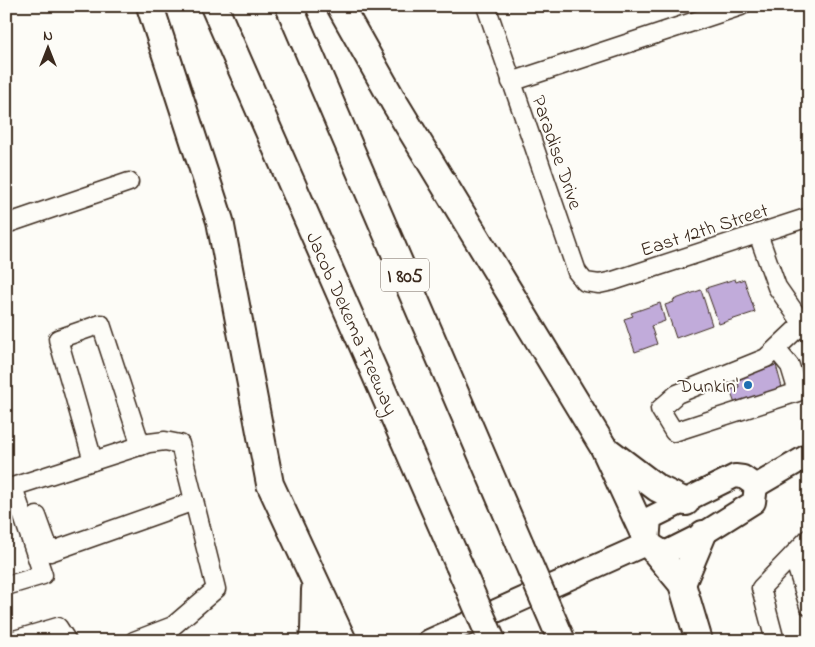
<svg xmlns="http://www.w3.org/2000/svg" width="815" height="647" viewBox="0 0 815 647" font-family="'Indie Flower',sans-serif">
  <rect width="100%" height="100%" fill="#fdfcf7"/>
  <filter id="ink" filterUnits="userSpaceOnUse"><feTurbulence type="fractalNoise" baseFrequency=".02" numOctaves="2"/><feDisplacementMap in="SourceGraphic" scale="10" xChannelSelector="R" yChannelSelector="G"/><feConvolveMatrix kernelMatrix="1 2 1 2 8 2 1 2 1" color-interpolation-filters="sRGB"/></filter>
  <g filter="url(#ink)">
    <g fill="#c1abda" stroke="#3b2a1e">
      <polygon points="735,279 736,282 744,279 755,312 719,324 706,288"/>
      <polygon points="701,290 712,325 676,338 665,305 674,302 673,300"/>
      <polygon points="660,303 665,321 651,326 657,344 635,352 624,319 633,316 631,313"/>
      <polygon points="776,365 783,391 735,404 730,390 739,387 737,378"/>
    </g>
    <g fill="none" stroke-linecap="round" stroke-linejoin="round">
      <defs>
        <g id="minor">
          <polyline points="486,6 577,272 585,282 599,284 613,281 809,217"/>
          <polyline points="511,82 741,6"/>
          <polyline points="6,224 129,182"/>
          <polyline points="758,234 777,287 809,333"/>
          <polyline points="776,349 790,366 798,392 674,432 660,409 677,394 766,358 802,324 809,321"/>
          <polyline points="93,461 58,339 101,324 141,446"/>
          <polyline points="6,489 149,443 165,441 180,444 216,589 173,626 134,641"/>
          <polyline points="37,516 50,552 194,501"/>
          <polyline points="809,538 793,555 809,606"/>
          <polyline points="6,586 43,575 13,487"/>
          <polyline points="11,641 58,627 67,641"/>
          <polyline points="775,641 761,588 793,555"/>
        </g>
        <g id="major">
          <polyline points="756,486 809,455"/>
          <polyline points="648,543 650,518 735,476 743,477 756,486"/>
          <polyline points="648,543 665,553 703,534 754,502 756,486"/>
          <polyline points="429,641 648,543"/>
        </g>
        <g id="highway">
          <polyline points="150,6 220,221 270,484 343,641"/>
          <polyline points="214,6 459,565"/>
          <polyline points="289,6 520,544"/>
          <polyline points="340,6 394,102 604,448 648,543 682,584 699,641"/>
          <polyline points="608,451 657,488 686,502"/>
          <polyline points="682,584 703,534"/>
          <polyline points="312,641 314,631 315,590"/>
        </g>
      </defs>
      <use href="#minor" stroke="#3b2a1e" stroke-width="21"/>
      <use href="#major" stroke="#3b2a1e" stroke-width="26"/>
      <use href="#highway" stroke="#3b2a1e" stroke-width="30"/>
      <use href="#minor" stroke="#fdfcf7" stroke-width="18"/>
      <use href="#major" stroke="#fdfcf7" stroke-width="22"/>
      <use href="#highway" stroke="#fdfcf7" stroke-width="26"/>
      <defs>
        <g id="highway-bridge">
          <polyline points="520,544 561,639"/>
          <polyline points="459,565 492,641"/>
        </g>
      </defs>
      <use href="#highway-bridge" stroke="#3b2a1e" stroke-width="30" stroke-linecap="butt"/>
      <use href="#highway-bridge" stroke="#fdfcf7" stroke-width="26"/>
    </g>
  </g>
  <circle fill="#1f6fb2" stroke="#fdfcf7" stroke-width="2" cx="748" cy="385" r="5"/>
  <g text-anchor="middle" stroke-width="4" stroke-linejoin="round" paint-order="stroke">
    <rect fill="#fdfcf7" stroke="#75695f" stroke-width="1" x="381" y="258.5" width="48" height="33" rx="4"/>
    <g font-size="19" font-weight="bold" fill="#3b2a1e">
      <text x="405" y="282">I 805</text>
    </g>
    <g font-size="20" fill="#3b2a1e" stroke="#fdfcf7">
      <text transform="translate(558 152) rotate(71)" y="7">Paradise Drive</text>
      <text transform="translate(704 229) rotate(-18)" y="7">East 12th Street</text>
      <text transform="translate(353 323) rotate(66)" y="7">Jacob Dekema Freeway</text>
    </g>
    <g font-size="20" fill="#3b2a1e" stroke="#fdfcf7" text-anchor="end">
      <text x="738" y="392">Dunkin'</text>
    </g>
  </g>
  <rect width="815" height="647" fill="none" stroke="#fdfcf7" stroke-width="25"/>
  <rect x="12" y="12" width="790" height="622" fill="none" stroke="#3b2a1e" stroke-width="2" filter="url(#ink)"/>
  <g transform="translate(48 48)" stroke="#fdfcf7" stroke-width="4" paint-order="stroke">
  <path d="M0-4L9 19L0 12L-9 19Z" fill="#3b2a1e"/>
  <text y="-8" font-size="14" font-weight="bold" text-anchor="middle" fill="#3b2a1e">N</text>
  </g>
</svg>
